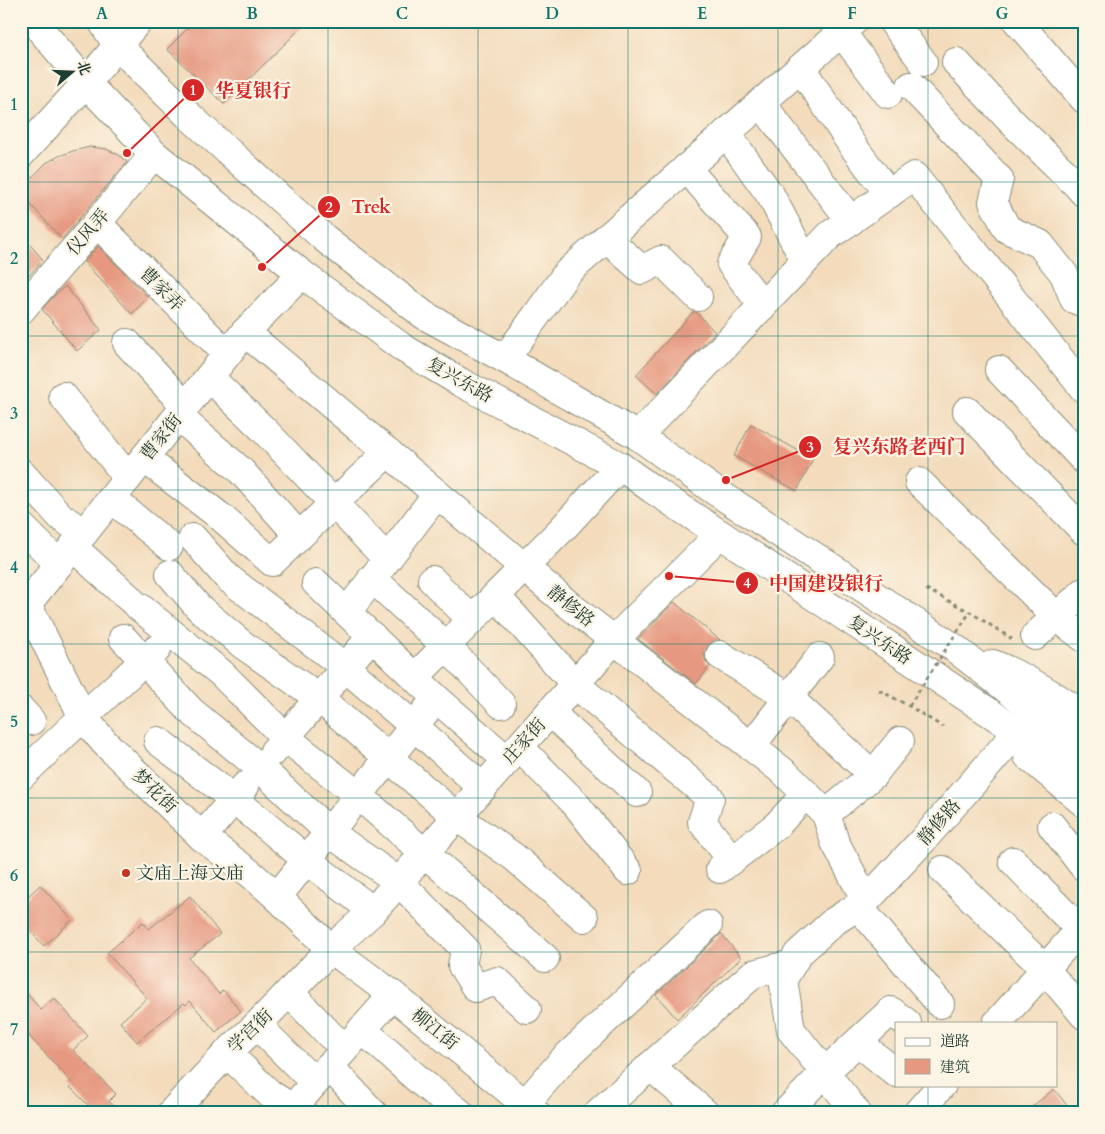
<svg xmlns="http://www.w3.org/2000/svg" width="1105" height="1134" viewBox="0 0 1105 1134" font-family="Cardo,'Noto Serif SC',serif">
  <rect width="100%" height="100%" fill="#fcf5e5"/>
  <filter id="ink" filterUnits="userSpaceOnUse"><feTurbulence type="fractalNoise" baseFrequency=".02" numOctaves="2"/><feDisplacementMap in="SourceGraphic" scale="10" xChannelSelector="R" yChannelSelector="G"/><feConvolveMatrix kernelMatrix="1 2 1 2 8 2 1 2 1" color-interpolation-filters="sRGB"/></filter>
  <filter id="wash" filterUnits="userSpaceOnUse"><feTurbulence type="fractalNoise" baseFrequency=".0096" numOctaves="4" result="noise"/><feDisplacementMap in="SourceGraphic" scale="20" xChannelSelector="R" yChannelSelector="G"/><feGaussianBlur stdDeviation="1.12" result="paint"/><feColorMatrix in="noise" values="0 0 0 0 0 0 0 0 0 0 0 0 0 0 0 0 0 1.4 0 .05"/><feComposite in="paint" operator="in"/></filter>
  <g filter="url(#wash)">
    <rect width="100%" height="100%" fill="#f3dbbc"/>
    <g id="blocks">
      <g fill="#e69880">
        <polygon points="195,21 308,21 224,104 167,49"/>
        <polygon points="90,147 106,149 119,155 127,162 62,239 21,194 21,189 46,163 59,156 73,151"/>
        <polygon points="21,234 43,260 21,284"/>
        <polygon points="98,246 148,297 132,314 84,262"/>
        <polygon points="65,286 101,330 77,351 42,309 54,296"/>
        <polygon points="693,312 696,312 715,332 657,394 636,375"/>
        <polygon points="751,424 813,459 797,491 734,456"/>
        <polygon points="674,602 720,640 712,642 707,647 704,655 706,662 710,666 696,684 638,639"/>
        <polygon points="40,885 72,920 44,946 21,921 21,903"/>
        <polygon points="190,896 220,934 189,958 219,994 223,990 241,1011 216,1032 190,1001 186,1005 184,1003 137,1042 120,1022 147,998 107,953 143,922 149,929"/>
        <polygon points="721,933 741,958 677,1019 656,995 719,936"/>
        <polygon points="21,987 41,1010 54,998 88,1036 73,1050 116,1094 109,1101 119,1113 96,1113 70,1087 73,1084 21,1027"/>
        <polygon points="1054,1089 1073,1113 1024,1113"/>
      </g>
    </g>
  </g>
  <g filter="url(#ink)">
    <use href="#blocks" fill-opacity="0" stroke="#898c78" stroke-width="1"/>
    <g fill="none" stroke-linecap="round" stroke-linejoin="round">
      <defs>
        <g id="minor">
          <polyline points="892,21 923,62"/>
          <polyline points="1017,21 1084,99"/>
          <polyline points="841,32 888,94"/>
          <polyline points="956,62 1011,121 1076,184 1084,193"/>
          <polyline points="801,68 852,145 889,194"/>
          <polyline points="911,86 999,179 993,202 1007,229 1040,244 1064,274 1074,299 1084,303"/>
          <polyline points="761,103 851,221"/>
          <polyline points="726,133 771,196 805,261"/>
          <polyline points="21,154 86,83 138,21"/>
          <polyline points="686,168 747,237 731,264 763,306"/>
          <polyline points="97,223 227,354"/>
          <polyline points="606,238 642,270 661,260 698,297"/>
          <polyline points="21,310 97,223 154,154"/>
          <polyline points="245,332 569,605 785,773 826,814 835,842 866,901"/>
          <polyline points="127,343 185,406"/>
          <polyline points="505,359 567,273 854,21"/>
          <polyline points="999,370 1084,460"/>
          <polyline points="209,377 263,429 387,559"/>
          <polyline points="63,396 128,478"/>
          <polyline points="967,411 1084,531"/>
          <polyline points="178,416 241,471 299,536"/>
          <polyline points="638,436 830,235 914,176 1084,389"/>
          <polyline points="144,458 222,518 272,562 388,452"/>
          <polyline points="21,473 61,517 84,533"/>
          <polyline points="919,482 1057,617 1084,638"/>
          <polyline points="112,499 169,546"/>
          <polyline points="21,526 59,564"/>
          <polyline points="193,538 228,578 345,667 414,726 483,788"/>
          <polyline points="73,547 130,599"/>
          <polyline points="170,574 199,608 243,645 319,698 457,817 514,857 584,918"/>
          <polyline points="372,578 446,646 501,704"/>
          <polyline points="432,580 472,620"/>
          <polyline points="316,583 436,698 507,760"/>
          <polyline points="496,596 575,684 710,798 702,822 732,860"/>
          <polyline points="21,599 27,604 83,717 105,743 202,837 251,874 277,897 331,949 393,995 536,1113"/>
          <polyline points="27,604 245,332 302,274"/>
          <polyline points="138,606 221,673 286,738 358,795 545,958"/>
          <polyline points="347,612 437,494"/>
          <polyline points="1035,636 1084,592"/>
          <polyline points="123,638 191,711 260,768 329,832 399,882 465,949 462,966 476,988 497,981 527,1009"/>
          <polyline points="720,655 789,698 873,775"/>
          <polyline points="415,677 563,528 620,466"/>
          <polyline points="21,710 31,721"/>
          <polyline points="550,712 637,793"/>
          <polyline points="158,741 234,799 307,860 373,911"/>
          <polyline points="751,746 820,657"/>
          <polyline points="519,747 575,803 628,871"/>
          <polyline points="274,751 372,636"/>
          <polyline points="21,776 83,717 157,649"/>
          <polyline points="826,814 873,775 900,741"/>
          <polyline points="1052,826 1084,867"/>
          <polyline points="202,837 245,786"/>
          <polyline points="1013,861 1084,934"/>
          <polyline points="720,869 777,825 806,794"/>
          <polyline points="943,870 1045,969 1084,1015"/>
          <polyline points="277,897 426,711"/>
          <polyline points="858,906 940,1004"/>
          <polyline points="289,992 331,1036 346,1047"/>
          <polyline points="997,1023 1084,925"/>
          <polyline points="257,1025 304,1072 319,1077"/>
          <polyline points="362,1029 421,1082 460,1113"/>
          <polyline points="858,1042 896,1073"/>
          <polyline points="227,1053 270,1094 300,1113"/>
          <polyline points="329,1066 373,1113"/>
          <polyline points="650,1066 705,1113"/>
          <polyline points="525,1104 564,1059 708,925"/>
          <polyline points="171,1113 227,1053 257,1025 331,949 373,911 614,640 720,534"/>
          <polyline points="288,1113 393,995"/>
          <polyline points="598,1113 753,974 792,964"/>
          <polyline points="785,1113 825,1072 891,1011 907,1023"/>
          <polyline points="857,1113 791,1030 783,979 798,954 833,922 866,901 923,840 1010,740"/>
          <polyline points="917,1113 942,1085"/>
        </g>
        <g id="major">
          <polyline points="33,21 86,83 154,154 302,274 403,348 460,382 620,466 652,489 1084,775"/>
          <polyline points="102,21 117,45 188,115 324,238 424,315 505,359 638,436 715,491 953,647 1049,722 1084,746"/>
          <path d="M 993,664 C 1025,677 1056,696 1084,716"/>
          <polyline points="1028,756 1084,803"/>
        </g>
      </defs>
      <use href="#minor" stroke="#898c78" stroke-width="30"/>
      <use href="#major" stroke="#898c78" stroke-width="30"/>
      <g stroke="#898c78" stroke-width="3" stroke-dasharray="4 4" stroke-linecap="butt">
        <polyline points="926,589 970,612 1012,639"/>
        <polyline points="879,690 909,706 943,727"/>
      </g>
      <use href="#minor" stroke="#fff" stroke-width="28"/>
      <use href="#major" stroke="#fff" stroke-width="28"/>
      <polyline stroke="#898c78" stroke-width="3" stroke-dasharray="4 4" stroke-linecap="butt" points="909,706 970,612"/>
    </g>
  </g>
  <path fill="none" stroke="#0f766e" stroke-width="1" stroke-opacity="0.55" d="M 178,21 L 178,1113M 328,21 L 328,1113M 478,21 L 478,1113M 628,21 L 628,1113M 778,21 L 778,1113M 928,21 L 928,1023M 21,182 L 1084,182M 21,336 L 1084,336M 21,490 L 1084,490M 21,644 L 1084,644M 21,798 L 1084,798M 21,952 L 1084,952M 928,1085 L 928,1113"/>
  <circle fill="#c8321e" stroke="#fcf5e5" stroke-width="2" cx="126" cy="873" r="5"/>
  <g text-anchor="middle" stroke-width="4.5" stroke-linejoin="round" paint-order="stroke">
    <g font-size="18" fill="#1f3d34" stroke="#fcf5e5">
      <text transform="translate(88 232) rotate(-49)" y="6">仪风弄</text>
      <text transform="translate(162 289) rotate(45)" y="6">曹家弄</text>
      <text transform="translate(460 380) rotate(29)" y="6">复兴东路</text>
      <text transform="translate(161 437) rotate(-51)" y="6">曹家街</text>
      <text transform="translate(571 606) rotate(39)" y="6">静修路</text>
      <text transform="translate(880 640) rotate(34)" y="6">复兴东路</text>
      <text transform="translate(524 741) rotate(-48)" y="6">庄家街</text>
      <text transform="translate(155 791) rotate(44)" y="6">梦花街</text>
      <text transform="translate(939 822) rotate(-49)" y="6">静修路</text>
      <text transform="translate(435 1029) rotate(39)" y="6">柳江街</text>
      <text transform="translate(250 1031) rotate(-44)" y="6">学宫街</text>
    </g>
    <g font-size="18" fill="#1f3d34" stroke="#fcf5e5" text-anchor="start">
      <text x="136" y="879">文庙上海文庙</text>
    </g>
  </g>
  <path fill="none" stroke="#d62828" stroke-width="2" d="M127 153L193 90M262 267L329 207M726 480L810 447M669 576L747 583"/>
  <g fill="#d62828" stroke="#fcf5e5" stroke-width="2">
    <circle cx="127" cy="153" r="5"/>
    <circle cx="262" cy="267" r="5"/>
    <circle cx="726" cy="480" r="5"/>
    <circle cx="669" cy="576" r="5"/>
    <circle cx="193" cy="90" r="12"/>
    <circle cx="329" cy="207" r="12"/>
    <circle cx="810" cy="447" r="12"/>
    <circle cx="747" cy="583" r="12"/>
  </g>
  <g font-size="15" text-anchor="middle" font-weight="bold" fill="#fff">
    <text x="193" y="95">1</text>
    <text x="329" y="212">2</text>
    <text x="810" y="452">3</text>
    <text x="747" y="588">4</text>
  </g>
  <g font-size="19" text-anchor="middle" font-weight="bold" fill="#d62828" stroke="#fcf5e5" stroke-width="4.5" stroke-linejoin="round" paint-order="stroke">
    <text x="253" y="97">华夏银行</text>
    <text x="371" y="213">Trek</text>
    <text x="899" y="453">复兴东路老西门</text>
    <text x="826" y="590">中国建设银行</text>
  </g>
  <rect width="1105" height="1134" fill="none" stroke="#fcf5e5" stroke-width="55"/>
  <rect x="895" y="1022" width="162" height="65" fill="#fcf5e5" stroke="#a4ab9e"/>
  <rect x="905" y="1038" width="25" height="8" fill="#ffffff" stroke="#a4ab9e"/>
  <text x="940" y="1046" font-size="15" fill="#1f3d34">道路</text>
  <rect x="905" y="1059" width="25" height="15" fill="#e69880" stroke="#a4ab9e"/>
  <text x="940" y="1072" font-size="15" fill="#1f3d34">建筑</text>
  <g transform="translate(72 72) rotate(71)" stroke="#fcf5e5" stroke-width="4" paint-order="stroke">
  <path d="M0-4L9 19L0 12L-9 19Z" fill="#1f3d34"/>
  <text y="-8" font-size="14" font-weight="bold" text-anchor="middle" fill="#1f3d34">北</text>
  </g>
  <rect x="28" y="28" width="1050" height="1078" fill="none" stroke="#0f766e" stroke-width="2"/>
  <g font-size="16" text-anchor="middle" font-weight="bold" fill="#0f766e">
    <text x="102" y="19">A</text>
    <text x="252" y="19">B</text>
    <text x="402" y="19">C</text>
    <text x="552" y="19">D</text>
    <text x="702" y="19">E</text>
    <text x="852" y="19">F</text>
    <text x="1002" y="19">G</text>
    <text x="14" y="110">1</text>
    <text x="14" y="264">2</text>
    <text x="14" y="419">3</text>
    <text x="14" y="573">4</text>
    <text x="14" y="727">5</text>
    <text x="14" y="881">6</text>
    <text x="14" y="1035">7</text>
  </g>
</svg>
